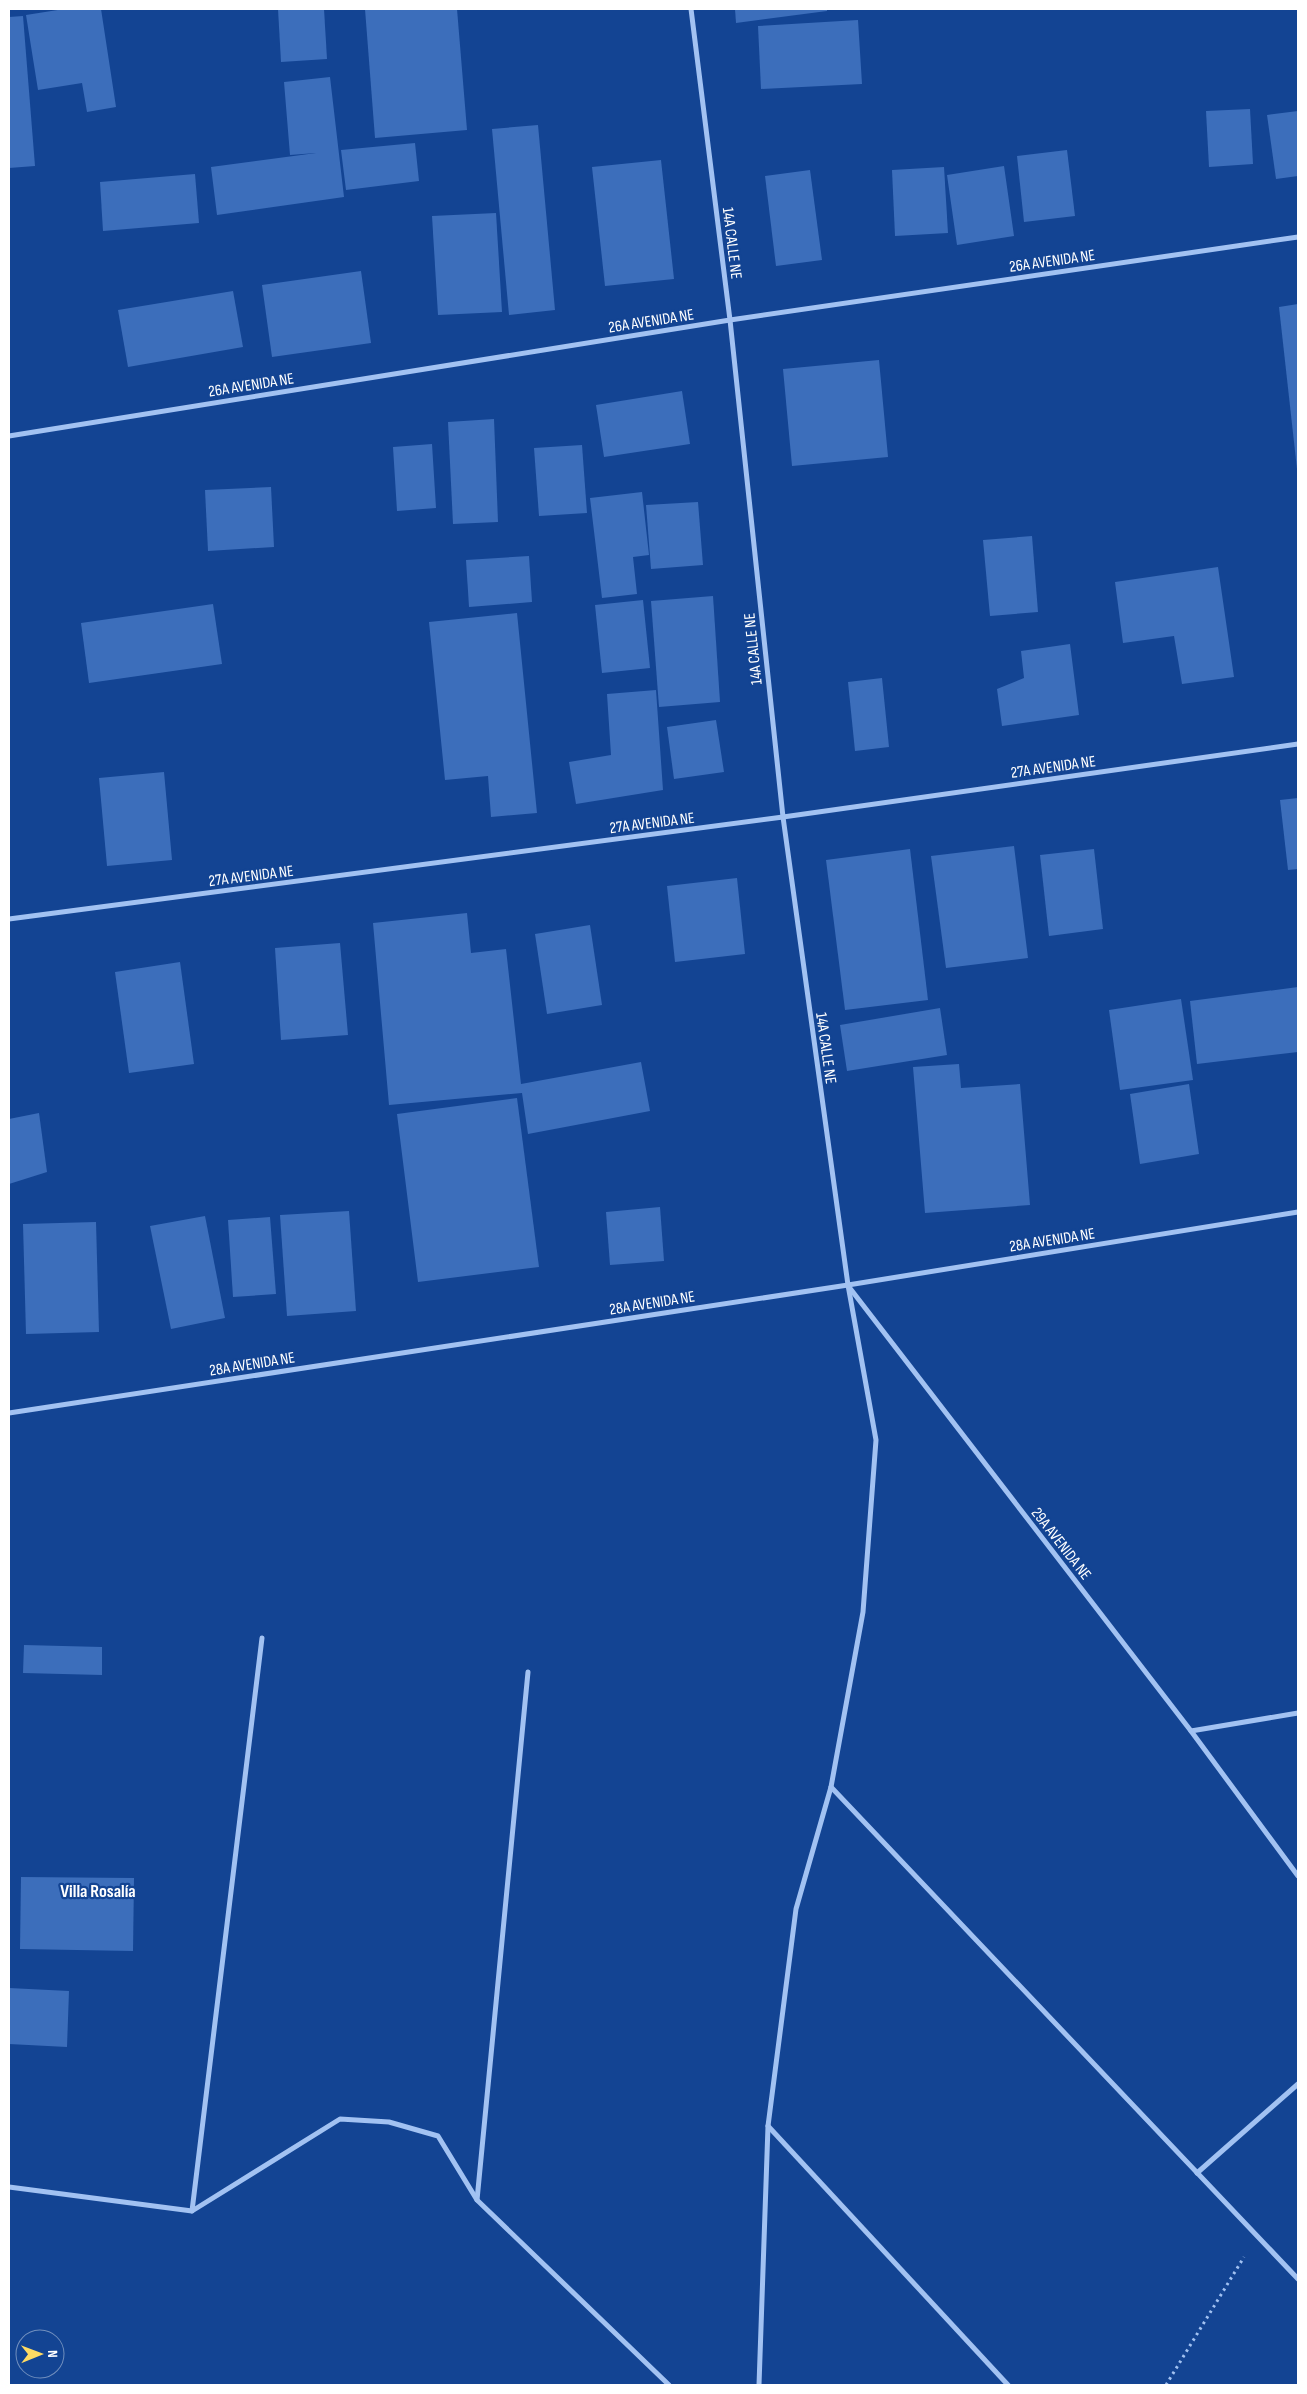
<svg xmlns="http://www.w3.org/2000/svg" width="1307" height="2394" viewBox="0 0 1307 2394" font-family="'Sofia Sans Condensed',sans-serif">
  <rect width="100%" height="100%" fill="#134493"/>
  <g fill="#3c6ebb">
    <polygon points="64,9 101,9 116,107 87,112 82,83 38,90 26,15"/>
    <polygon points="278,9 324,9 327,59 281,62"/>
    <polygon points="365,9 457,9 467,130 375,138"/>
    <polygon points="735,9 827,9 827,11 736,23"/>
    <polygon points="23,16 35,166 9,168 9,17"/>
    <polygon points="858,20 862,84 761,89 758,26"/>
    <polygon points="330,77 344,197 217,215 211,167 316,153 290,155 284,82"/>
    <polygon points="1250,109 1253,164 1209,167 1206,111"/>
    <polygon points="1298,111 1298,176 1276,179 1267,115"/>
    <polygon points="538,125 555,310 509,315 492,129"/>
    <polygon points="415,143 419,181 346,190 341,150"/>
    <polygon points="1067,150 1075,216 1024,222 1017,156"/>
    <polygon points="661,160 674,279 605,286 592,167"/>
    <polygon points="1004,166 1014,236 957,245 947,175"/>
    <polygon points="944,167 948,233 895,236 892,170"/>
    <polygon points="810,170 822,260 776,266 765,176"/>
    <polygon points="195,174 199,223 103,231 100,182"/>
    <polygon points="496,213 502,312 438,315 432,216"/>
    <polygon points="361,271 371,343 272,357 262,285"/>
    <polygon points="233,291 243,347 128,367 118,310"/>
    <polygon points="1298,304 1298,469 1297,469 1279,307"/>
    <polygon points="879,360 888,457 792,466 783,369"/>
    <polygon points="682,391 690,444 604,457 596,405"/>
    <polygon points="494,419 498,522 453,524 448,422"/>
    <polygon points="432,444 436,508 397,511 393,447"/>
    <polygon points="582,445 587,513 539,516 534,448"/>
    <polygon points="271,487 274,547 208,551 205,490"/>
    <polygon points="642,492 649,555 633,557 637,594 602,598 590,498"/>
    <polygon points="698,502 703,565 651,569 646,505"/>
    <polygon points="1032,536 1038,612 990,616 983,540"/>
    <polygon points="529,556 532,602 469,607 466,560"/>
    <polygon points="1218,567 1234,677 1182,684 1174,636 1123,643 1115,582"/>
    <polygon points="713,596 720,702 659,707 651,601"/>
    <polygon points="643,600 650,668 602,673 595,605"/>
    <polygon points="213,604 222,664 89,683 81,623"/>
    <polygon points="517,613 537,813 491,817 488,776 445,780 429,622"/>
    <polygon points="1070,644 1079,715 1002,726 997,689 1024,678 1021,651"/>
    <polygon points="882,678 889,747 855,751 848,682"/>
    <polygon points="656,690 663,790 576,804 569,762 611,755 607,694"/>
    <polygon points="716,720 724,772 674,779 667,727"/>
    <polygon points="164,772 172,860 107,866 99,778"/>
    <polygon points="1298,798 1298,869 1288,870 1280,800"/>
    <polygon points="1014,846 1028,958 946,968 931,856"/>
    <polygon points="910,849 928,1000 845,1010 826,860"/>
    <polygon points="1094,849 1103,929 1049,936 1040,855"/>
    <polygon points="737,878 745,954 675,962 667,886"/>
    <polygon points="467,913 471,953 506,949 521,1084 641,1062 650,1111 528,1134 522,1093 389,1105 373,923"/>
    <polygon points="590,925 602,1005 547,1014 535,934"/>
    <polygon points="340,943 348,1035 281,1040 275,948"/>
    <polygon points="180,962 194,1064 129,1073 115,972"/>
    <polygon points="1298,987 1298,1052 1197,1064 1190,1001"/>
    <polygon points="1181,999 1193,1080 1120,1090 1109,1010"/>
    <polygon points="940,1008 947,1055 847,1071 840,1025"/>
    <polygon points="959,1064 961,1088 1020,1084 1030,1205 925,1213 913,1067"/>
    <polygon points="1189,1084 1199,1154 1140,1164 1130,1094"/>
    <polygon points="517,1098 539,1267 418,1282 397,1114"/>
    <polygon points="39,1113 47,1172 9,1184 9,1119"/>
    <polygon points="660,1207 664,1261 610,1265 606,1212"/>
    <polygon points="349,1211 356,1311 287,1316 280,1215"/>
    <polygon points="205,1216 225,1318 171,1329 150,1226"/>
    <polygon points="270,1217 276,1294 233,1297 228,1220"/>
    <polygon points="96,1222 99,1332 26,1334 23,1224"/>
    <polygon points="24,1645 102,1647 102,1675 23,1673"/>
    <polygon points="21,1877 134,1878 133,1951 20,1949"/>
    <polygon points="9,1988 69,1991 67,2047 9,2044"/>
  </g>
  <g fill="none" stroke-linecap="round" stroke-linejoin="round">
    <polyline stroke="#a2c2f2" stroke-width="3" stroke-dasharray="2.5 4" stroke-linecap="butt" points="1166,2385 1244,2257"/>
    <g stroke="#a2c2f2" stroke-width="5">
      <polyline points="691,9 730,320 783,817 848,1285 876,1440 863,1612 831,1787 796,1909 768,2126 759,2385"/>
      <polyline points="9,436 730,320 1298,237"/>
      <polyline points="9,919 783,817 1298,744"/>
      <polyline points="849,1287 1191,1731 1298,1713"/>
      <polyline points="9,1413 848,1285 1298,1212"/>
      <polyline points="1191,1731 1298,1876"/>
      <polyline points="831,1787 1298,2279"/>
      <polyline points="768,2126 1008,2385"/>
      <polyline points="1197,2173 1298,2084"/>
      <polyline points="9,2187 192,2211 340,2119 389,2122 438,2136 477,2200 669,2385"/>
      <polyline points="477,2200 528,1672"/>
      <polyline points="192,2211 262,1638"/>
    </g>
  </g>
  <g text-anchor="middle" stroke-width="4.5" stroke-linejoin="round" paint-order="stroke">
    <g font-size="16" fill="#fff" stroke="#134493">
      <text transform="translate(733 243) rotate(83)" y="6">14A CALLE NE</text>
      <text transform="translate(1052 260) rotate(-8)" y="6">26A AVENIDA NE</text>
      <text transform="translate(651 320) rotate(-9)" y="6">26A AVENIDA NE</text>
      <text transform="translate(251 384) rotate(-9)" y="6">26A AVENIDA NE</text>
      <text transform="translate(752 649) rotate(-96)" y="6">14A CALLE NE</text>
      <text transform="translate(1053 766) rotate(-8)" y="6">27A AVENIDA NE</text>
      <text transform="translate(652 822) rotate(-7)" y="6">27A AVENIDA NE</text>
      <text transform="translate(251 875) rotate(-7)" y="6">27A AVENIDA NE</text>
      <text transform="translate(827 1048) rotate(82)" y="6">14A CALLE NE</text>
      <text transform="translate(1052 1239) rotate(-9)" y="6">28A AVENIDA NE</text>
      <text transform="translate(652 1302) rotate(-9)" y="6">28A AVENIDA NE</text>
      <text transform="translate(252 1363) rotate(-9)" y="6">28A AVENIDA NE</text>
      <text transform="translate(1062 1543) rotate(52)" y="6">29A AVENIDA NE</text>
    </g>
    <g font-size="18" font-weight="bold" fill="#fff" stroke="#134493">
      <text x="98" y="1897">Villa Rosalía</text>
    </g>
  </g>
  <rect width="1307" height="2394" fill="none" stroke="#ffffff" stroke-width="20"/>
  <g transform="translate(40 2354) rotate(89)"><circle r="24" fill="#134493" stroke="#718fbe"/>
  <path d="M0-4L9 19L0 12L-9 19Z" fill="#ffdb63"/>
  <text y="-8" font-size="14" font-weight="bold" text-anchor="middle" fill="#ffffff">N</text>
  </g>
</svg>
